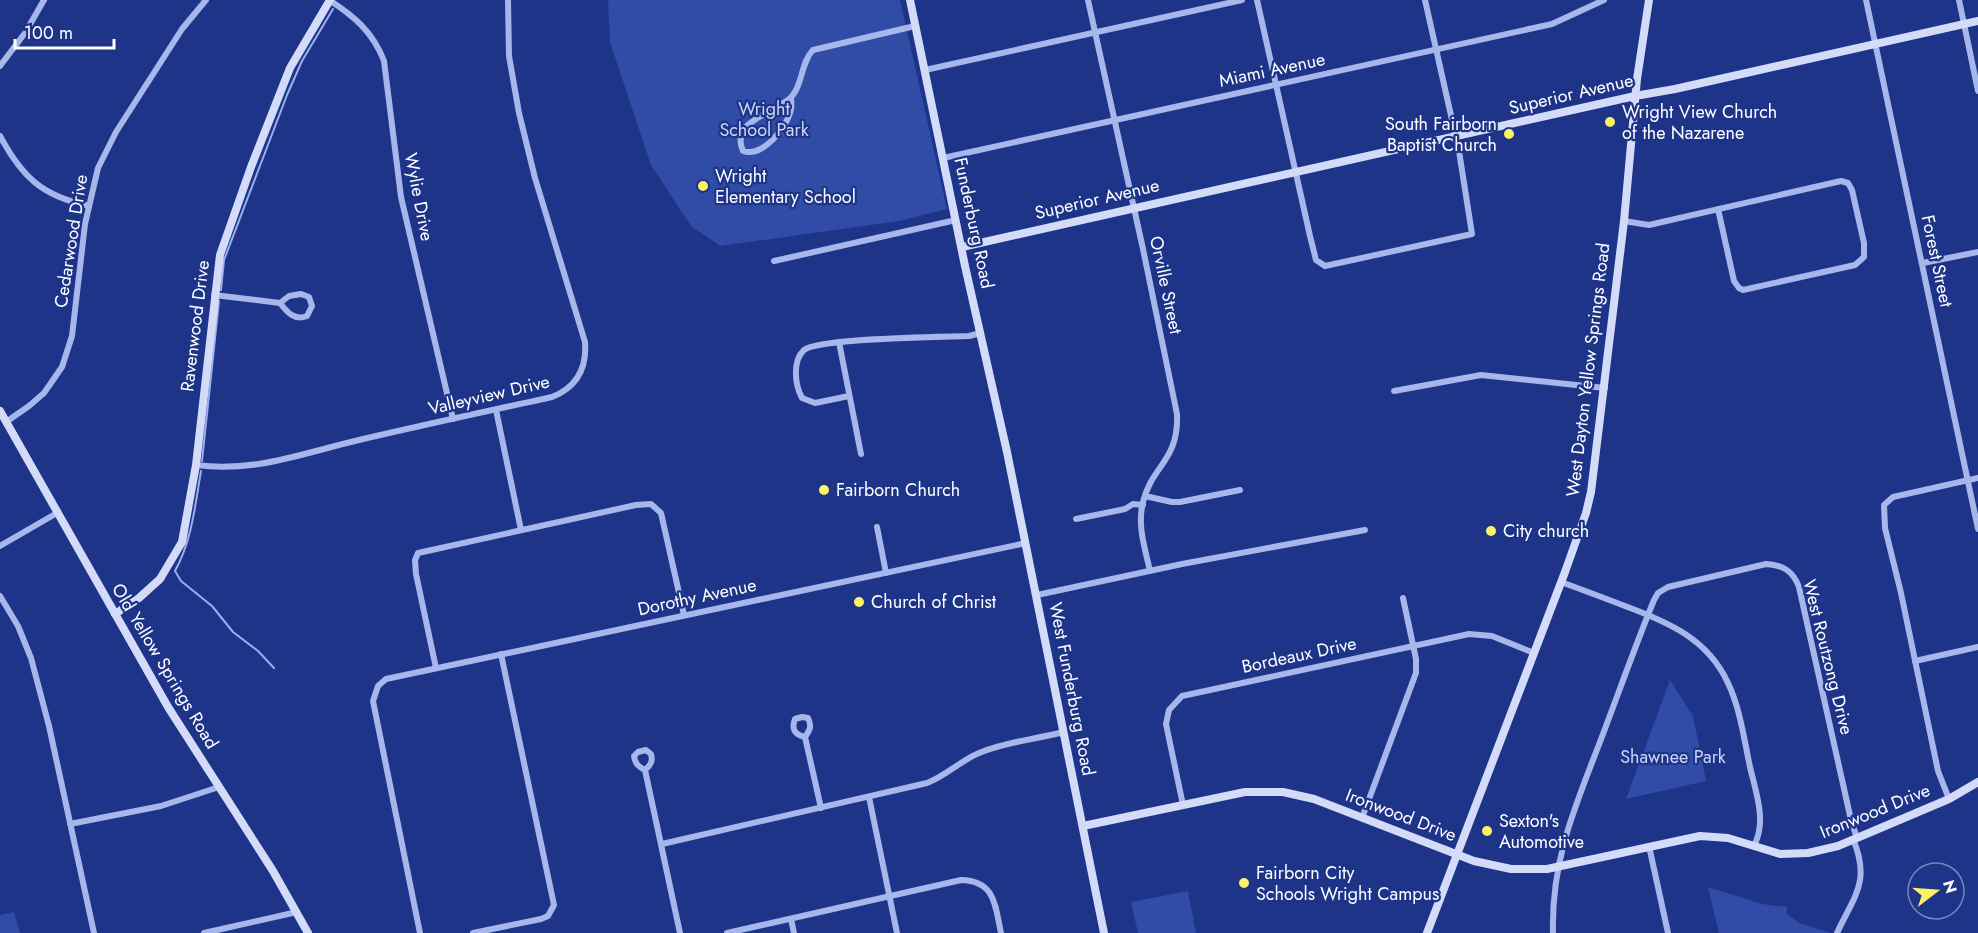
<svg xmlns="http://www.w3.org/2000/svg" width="1978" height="933" viewBox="0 0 1978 933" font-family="Jost,sans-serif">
  <rect width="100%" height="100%" fill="#1d3489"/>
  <g fill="#304ca6">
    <polygon points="608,0 900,0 947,209 899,221 720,246 691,226 651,165 610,42"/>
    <polygon points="1670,680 1693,716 1706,781 1626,799"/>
    <polygon points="1708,887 1762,904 1787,907 1787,914 1799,923 1831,933 1719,933"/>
    <polygon points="1188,891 1196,933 1138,933 1131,902"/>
    <polygon points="14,912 20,933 0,933 0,915"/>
  </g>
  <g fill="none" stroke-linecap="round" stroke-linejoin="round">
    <g stroke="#9aafed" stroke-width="2">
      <polyline points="221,290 224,260 287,95 302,61 333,9"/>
      <polyline points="202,461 219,301"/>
      <path d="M 201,471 C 195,506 192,540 175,571 L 181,581 L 212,606 L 233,632 L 258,651 L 274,668"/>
    </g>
    <g stroke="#a7b7ec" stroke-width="6">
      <path d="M 329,0 C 354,16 373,32 384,61 L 401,197 L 453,419"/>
      <path d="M 1088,0 L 1143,249 L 1177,414 C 1179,461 1152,465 1143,502 C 1137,526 1145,548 1150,571"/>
      <polyline points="1257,0 1310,236 1316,260 1325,266 1472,234 1459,151 1425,0"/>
      <polyline points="1866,0 1978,529"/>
      <polyline points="1959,0 1978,91"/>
      <polyline points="0,66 25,33 44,0"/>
      <polyline points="925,70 1242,0"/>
      <path d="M 791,99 C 791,102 792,105 791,109 C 788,126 763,158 743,151 C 730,123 771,113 788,100 C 803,89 800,63 813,50 L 915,26"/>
      <path d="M 0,136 C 22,177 42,196 89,206"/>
      <polyline points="943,158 1552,24 1604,0"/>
      <polyline points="1624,221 1649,225 1841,181 1848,183 1852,190 1864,243 1864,257 1855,265 1743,290 1739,288 1734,281 1718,209"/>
      <polyline points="774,261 956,220"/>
      <polyline points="1923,263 1978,252"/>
      <path d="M 301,294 L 309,297 L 312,306 L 307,316 C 294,321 287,312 280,303 L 289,296 Z"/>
      <polyline points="214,295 280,303"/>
      <polyline points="839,342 861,454"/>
      <polyline points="1394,391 1481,375 1605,388"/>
      <path d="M 849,396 L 815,403 L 802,398 C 795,385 792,361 804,350 C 819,338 943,337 969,336 L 981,333"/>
      <polyline points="496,410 521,530"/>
      <polyline points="6,422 29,406 44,393 62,367 72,336 85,224 98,168 116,132 182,29 206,0"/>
      <path d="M 196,465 C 254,473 303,453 359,440 C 423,425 488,411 552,397 C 577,387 587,368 585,342 L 535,178 L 519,113 L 509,56 L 508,0"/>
      <polyline points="1145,496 1172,502 1180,502 1240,490"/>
      <polyline points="1076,519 1125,509 1133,504 1143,505"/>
      <polyline points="877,527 886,573"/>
      <polyline points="0,546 57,513"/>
      <path d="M 1561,582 C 1583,590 1604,598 1625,606 C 1668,622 1708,639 1728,683 C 1740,708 1744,739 1750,767 C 1756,793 1767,821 1754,846"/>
      <polyline points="1037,595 1182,564 1365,530"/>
      <polyline points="0,596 18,626 31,658 49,726 94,933"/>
      <polyline points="1915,661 1978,647"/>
      <polyline points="436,668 416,574 415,560 418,553 636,505 651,504 661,513 684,615"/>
      <path d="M 805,737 C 795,735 791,729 795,719 L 802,717 L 808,718 C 812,726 810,730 805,737 L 821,808"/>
      <path d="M 645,770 C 651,765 653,761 651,754 L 646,750 L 638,752 L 634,756 C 635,764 639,767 645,770 L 680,933"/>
      <polyline points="869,797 897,933"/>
      <polyline points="1949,799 1938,771 1901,593 1885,528 1884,505 1893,497 1978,478"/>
      <polyline points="1183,805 1166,724 1169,710 1182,696 1469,634 1492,636 1534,653"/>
      <polyline points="1362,818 1416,673 1416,659 1403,598"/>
      <polyline points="70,824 161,806 219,787"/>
      <path d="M 662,844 L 927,783 C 946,776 960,761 979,753 C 1005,742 1036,739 1064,732"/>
      <polyline points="1649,846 1668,933"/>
      <polyline points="791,919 794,933"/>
      <polyline points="204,933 297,912"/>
      <polyline points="420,933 373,701 378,686 386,679 1026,543"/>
      <polyline points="473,933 541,919 548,916 554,905 501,654"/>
      <path d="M 727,933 L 961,880 C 996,881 995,906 1001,933"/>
      <path d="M 1553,933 C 1551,857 1577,803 1603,734 C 1620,689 1636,644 1654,600 L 1658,593 L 1668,587 L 1766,564 C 1783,565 1793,571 1799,587 L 1851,820 L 1857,838"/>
      <path d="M 1837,933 C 1854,896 1871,882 1853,839"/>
    </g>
    <g stroke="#d3dbf9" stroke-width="8">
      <polyline points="910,0 965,266 1007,452 1104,933"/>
      <polyline points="962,247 1635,96 1675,89 1978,21"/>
      <polyline points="0,411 168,707 273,871 308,933"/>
      <polyline points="115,614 139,598 160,579 182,542 196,465 220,255 251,167 290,68 330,0"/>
      <polyline points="1083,826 1245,792 1283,792 1314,799 1474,861 1511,869 1547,869 1700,836 1728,838 1780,854 1808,853 1838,846 1949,799 1978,782"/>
      <polyline points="1427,933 1565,572 1586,513 1591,492 1624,221 1637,79 1649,0"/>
    </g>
  </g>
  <g fill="#fbf165" stroke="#1d3489" stroke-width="2">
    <circle cx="1610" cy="122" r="6"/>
    <circle cx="1509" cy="134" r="6"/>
    <circle cx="703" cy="186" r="6"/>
    <circle cx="824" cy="490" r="6"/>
    <circle cx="1491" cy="531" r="6"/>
    <circle cx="859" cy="602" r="6"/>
    <circle cx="1487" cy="831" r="6"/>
    <circle cx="1244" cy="883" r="6"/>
  </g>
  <g text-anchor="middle" stroke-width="4.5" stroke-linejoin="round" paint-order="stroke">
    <g font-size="18" fill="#fff" stroke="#1d3489">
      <text transform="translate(1272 70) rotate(-12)" y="6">Miami Avenue</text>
      <text transform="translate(1571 94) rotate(-13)" y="6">Superior Avenue</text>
      <text transform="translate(419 197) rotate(79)" y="6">Wylie Drive</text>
      <text transform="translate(1097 199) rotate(-13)" y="6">Superior Avenue</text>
      <text transform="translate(974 223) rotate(78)" y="6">Funderburg Road</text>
      <text transform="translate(71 241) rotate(-81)" y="6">Cedarwood Drive</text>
      <text transform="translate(1937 261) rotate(78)" y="6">Forest Street</text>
      <text transform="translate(1166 285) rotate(78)" y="6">Orville Street</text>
      <text transform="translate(195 326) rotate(-83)" y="6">Ravenwood Drive</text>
      <text transform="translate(1588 370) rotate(-83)" y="6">West Dayton Yellow Springs Road</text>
      <text transform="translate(489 395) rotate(-13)" y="6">Valleyview Drive</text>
      <text transform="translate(697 597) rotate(-12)" y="6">Dorothy Avenue</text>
      <text transform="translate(1299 655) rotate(-12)" y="6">Bordeaux Drive</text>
      <text transform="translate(1828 657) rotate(76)" y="6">West Routzong Drive</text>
      <text transform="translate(165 666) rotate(59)" y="6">Old Yellow Springs Road</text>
      <text transform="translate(1072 689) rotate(79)" y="6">West Funderburg Road</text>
      <text transform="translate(1875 811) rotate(-22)" y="6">Ironwood Drive</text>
      <text transform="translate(1401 815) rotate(21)" y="6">Ironwood Drive</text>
    </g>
    <g font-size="18" fill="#ccd6f8" stroke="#1d3489">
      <text x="764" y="115">Wright<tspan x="764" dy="21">School Park</tspan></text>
      <text x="1673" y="763">Shawnee Park</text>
    </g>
    <g font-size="18" fill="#fff" stroke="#1d3489" text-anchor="start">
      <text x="1622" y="118">Wright View Church<tspan x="1622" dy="21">of the Nazarene</tspan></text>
      <text x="1497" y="130" text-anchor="end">South Fairborn<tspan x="1497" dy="21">Baptist Church</tspan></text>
      <text x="715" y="182">Wright<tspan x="715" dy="21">Elementary School</tspan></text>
      <text x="836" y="496">Fairborn Church</text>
      <text x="1503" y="537">City church</text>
      <text x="871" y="608">Church of Christ</text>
      <text x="1499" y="827">Sexton's<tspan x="1499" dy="21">Automotive</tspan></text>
      <text x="1256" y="879">Fairborn City<tspan x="1256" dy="21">Schools Wright Campus</tspan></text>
    </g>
  </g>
  <g transform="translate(1936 891) rotate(73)"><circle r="28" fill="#1d3489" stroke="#7785b8" stroke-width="1.5"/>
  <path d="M0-4.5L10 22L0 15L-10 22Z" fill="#fbf165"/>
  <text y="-9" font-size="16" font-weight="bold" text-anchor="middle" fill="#ffffff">N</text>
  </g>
  <path d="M15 39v9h99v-9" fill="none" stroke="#ffffff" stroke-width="3"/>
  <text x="24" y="39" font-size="18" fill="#ffffff" stroke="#1d3489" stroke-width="4.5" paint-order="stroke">100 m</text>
</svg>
